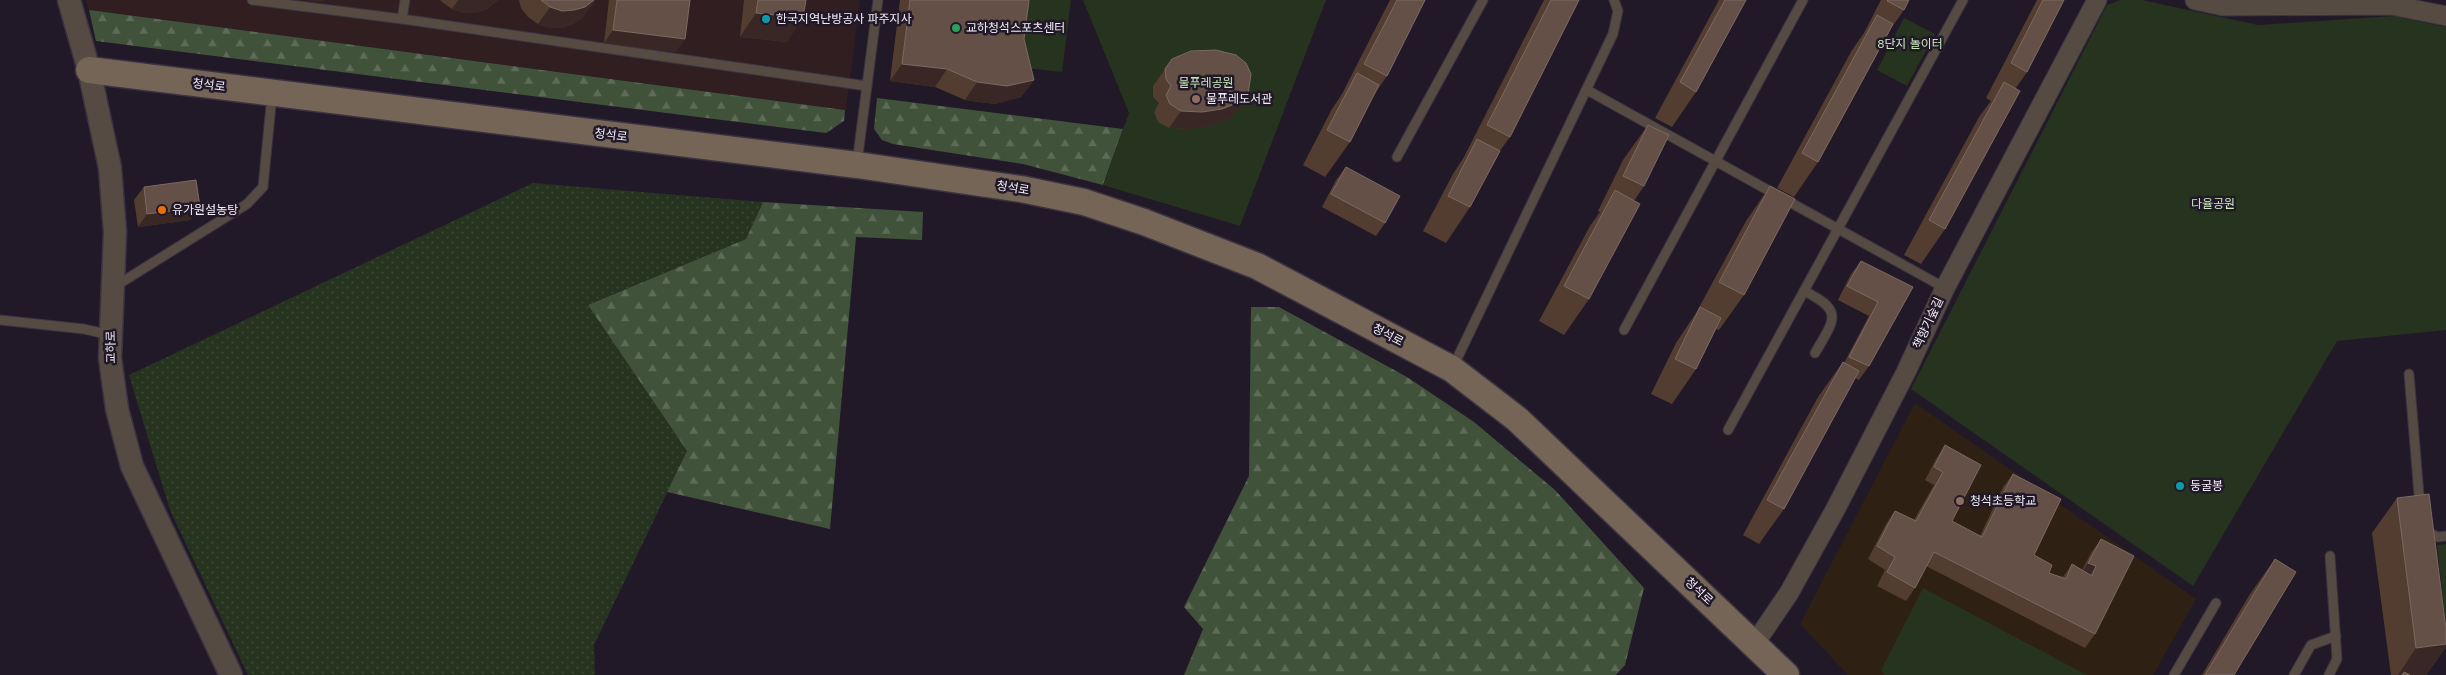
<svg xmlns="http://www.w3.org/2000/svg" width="2446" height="675" viewBox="0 0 2446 675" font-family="'DM Sans','Noto Sans KR',sans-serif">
  <defs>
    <pattern id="grass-dots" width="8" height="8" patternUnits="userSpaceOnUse" patternTransform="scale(1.25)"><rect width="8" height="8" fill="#25331f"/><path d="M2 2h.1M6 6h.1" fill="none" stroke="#3a4735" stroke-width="1.8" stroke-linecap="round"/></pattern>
    <pattern id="forest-firs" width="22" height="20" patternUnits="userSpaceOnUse" patternTransform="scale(1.25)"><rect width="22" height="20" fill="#41523b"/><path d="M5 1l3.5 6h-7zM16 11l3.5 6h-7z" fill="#5d6b58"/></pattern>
  </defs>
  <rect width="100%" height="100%" fill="#221928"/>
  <polygon fill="#311e20" points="86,0 860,0 846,110 89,10"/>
  <polygon fill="#2e2114" points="1915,403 2196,599 2153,675 1848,675 1800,624"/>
  <polygon fill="url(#grass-dots)" points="533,183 763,202 746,239 588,305 687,451 594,645 595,675 248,675 170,510 129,375"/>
  <g fill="url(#forest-firs)">
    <polygon points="89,10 845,110 844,121 826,133 96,41"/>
    <polygon points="877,98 1123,129 1103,185 1023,164 893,144 882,140 874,129"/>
    <polygon points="763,202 923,212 922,240 856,237 830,529 667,492 687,451 588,305 746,239"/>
    <polygon points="1251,307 1279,307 1407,377 1474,422 1555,490 1644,588 1625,665 1616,675 1184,675 1203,629 1184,607 1249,476"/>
  </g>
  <g fill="#25331f">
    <polygon points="1023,0 1071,0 1062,72 1016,67"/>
    <polygon points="1083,0 1326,0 1240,226 1103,185 1129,113"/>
    <polygon points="2120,0 2142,0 2258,25 2393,16 2446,27 2446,330 2337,341 2193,586 1911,389 2107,5"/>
    <polygon points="1904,18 1935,34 1907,86 1877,70"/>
    <polygon points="2446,544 2446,625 2437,545"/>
    <polygon points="1923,588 2087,675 1885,675 1881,670"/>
  </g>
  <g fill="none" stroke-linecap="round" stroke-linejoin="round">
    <defs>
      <g id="service">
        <polyline points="252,0 402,19 867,86"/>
        <polyline points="402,19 405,0"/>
        <polyline points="1587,90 1945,288"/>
        <polyline points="1397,157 1483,0"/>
        <polyline points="857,163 878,0"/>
        <polyline points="114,287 247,204 263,187 272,95"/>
        <path d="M 1804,291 C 1845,311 1834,320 1815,353"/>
        <polyline points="0,320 84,329 110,335"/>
        <polyline points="1624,330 1803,0"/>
        <polyline points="1453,367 1613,34 1618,11 1614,0"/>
        <polyline points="2409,374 2420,507"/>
        <polyline points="1728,430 1963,0"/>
        <polyline points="2425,531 2438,537 2446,536"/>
        <polyline points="2174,675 2216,603"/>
        <polyline points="2294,675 2311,645 2336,636"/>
        <polyline points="2329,675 2337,659 2330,556"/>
      </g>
      <g id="minor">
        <polyline points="2195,0 2223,6 2391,5 2446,16"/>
        <polyline points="1755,643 1789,593 1835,510 1906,372 1945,288 2097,0"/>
      </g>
      <polyline id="tertiary" points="69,0 89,70 110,168 115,232 110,358 117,409 132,466 231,675"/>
      <polyline id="secondary" points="89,70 857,165 1021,189 1084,202 1144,222 1257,266 1452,369 1517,419 1786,675"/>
    </defs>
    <use href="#service" stroke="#3b3341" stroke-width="11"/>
    <use href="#minor" stroke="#3b3341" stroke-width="21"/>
    <use href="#tertiary" stroke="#3b3341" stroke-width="25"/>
    <use href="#secondary" stroke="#3b3341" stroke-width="29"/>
    <use href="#service" stroke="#554b43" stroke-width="9"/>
    <use href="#minor" stroke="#554b43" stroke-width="19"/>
    <use href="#tertiary" stroke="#554b43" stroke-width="22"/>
    <use href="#secondary" stroke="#746557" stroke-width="26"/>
  </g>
  <g fill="#533d30">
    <polygon points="440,0 498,0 487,9 475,13 463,13 452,9 442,2"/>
    <polygon points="519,0 595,0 583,17 573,24 562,28 550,28 538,24 528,17 521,8"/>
    <polygon points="609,0 690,0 676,52 604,43"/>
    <polygon points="744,0 806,0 787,42 740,37"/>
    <polygon points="900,0 1029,0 1024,39 1034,80 1021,97 995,104 965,100 935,87 890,81"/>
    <polygon points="1390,0 1425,0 1387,76 1375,93 1350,142 1325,177 1303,165 1332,109 1342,94"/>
    <polygon points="1544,0 1579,0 1510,137 1499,152 1470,207 1446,243 1423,231 1453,174 1464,157"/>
    <polygon points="1719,0 1746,0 1696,92 1672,127 1655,118"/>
    <polygon points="1881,0 1909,0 1904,10 1892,27 1818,162 1794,197 1777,188 1852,50 1864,33"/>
    <polygon points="2037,0 2064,0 2027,72 2016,88 1945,229 1921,264 1904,255 1979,117 1991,101 1986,98"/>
    <polygon points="1172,59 1248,95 1236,112 1230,119 1210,126 1190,129 1169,128 1158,122 1154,112 1159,103 1153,97 1153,86"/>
    <polygon points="1648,125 1644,186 1634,201 1589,299 1564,335 1539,321 1590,226 1600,212 1598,211 1623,160"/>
    <polygon points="1346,167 1385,223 1376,236 1322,207 1336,180"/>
    <polygon points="1770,186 1744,295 1719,330 1716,329 1696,369 1672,404 1651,394 1676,343 1696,313 1746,221"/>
    <polygon points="144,187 190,220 138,227 134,200"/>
    <polygon points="1861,261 1913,287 1869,366 1859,380 1855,378 1784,509 1759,544 1743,535 1818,397 1843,362 1844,363 1869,316 1838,300 1851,274"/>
    <polygon points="1945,445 1952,521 1980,536 2003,487 2013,474 2034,555 2049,573 2063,577 2072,564 2082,570 2091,553 2101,539 2095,634 2085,648 1926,566 1915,588 1906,601 1877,586 1885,570 1868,559 1886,524 1895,511 1914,520 1934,485 1925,480 1936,459"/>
    <polygon points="2397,498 2446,629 2446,647 2426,675 2391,675 2372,533"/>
    <polygon points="2275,559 2234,675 2202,675 2250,594"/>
  </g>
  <g fill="#382724">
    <polygon points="305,0 325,0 323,2"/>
    <polygon points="458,0 498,0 487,9 475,13 463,13 452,9"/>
    <polygon points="595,0 583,17 573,24 562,28 550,28 538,24 550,7"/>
    <polygon points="756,13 803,18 787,42 740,37"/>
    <polygon points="613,30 685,39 676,52 604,43"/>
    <polygon points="902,64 947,69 935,87 890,81"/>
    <polygon points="1034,80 1021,97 995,104 965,100 977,82"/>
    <polygon points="1248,95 1236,112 1230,119 1210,126 1190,129 1169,128 1181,111"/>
    <polygon points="200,207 190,220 138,227 147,214"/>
    <polygon points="2088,563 2096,566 2087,579 2079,576"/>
    <polygon points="2446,644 2446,647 2426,675 2402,675 2404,672 2402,675 2398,675 2416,648"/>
  </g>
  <g fill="#645046" stroke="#7b6962">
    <polygon points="541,0 594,0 585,7 574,10 562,11 550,7"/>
    <polygon points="617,0 690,0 685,39 613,30"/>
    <polygon points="758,0 806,0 803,18 756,13"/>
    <polygon points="910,0 1029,0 1024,39 1034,80 1007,86 977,82 947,69 902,64"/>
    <polygon points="1397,0 1425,0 1387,76 1364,64"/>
    <polygon points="1551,0 1579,0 1510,137 1487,125"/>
    <polygon points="1725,0 1746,0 1696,92 1680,82"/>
    <polygon points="1888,0 1909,0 1904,10 1887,1"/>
    <polygon points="2043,0 2064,0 2027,72 2011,63"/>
    <polygon points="1877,15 1893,24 1818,162 1802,153"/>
    <polygon points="1216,50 1236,55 1246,63 1251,74 1248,95 1242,101 1222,109 1202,112 1181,111 1170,104 1166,95 1171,86 1166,79 1165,69 1172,59 1191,51"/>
    <polygon points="1357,73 1379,85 1350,142 1327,130"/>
    <polygon points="2004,82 2020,91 1945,229 1929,220"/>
    <polygon points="1648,125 1669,135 1644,186 1623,176"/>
    <polygon points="1477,139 1500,151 1470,207 1448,196"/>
    <polygon points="1346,167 1400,196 1385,223 1331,194"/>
    <polygon points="196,180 200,207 147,214 144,187"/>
    <polygon points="1770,186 1795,199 1744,295 1719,282"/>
    <polygon points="1615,190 1640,204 1589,299 1564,286"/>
    <polygon points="1861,261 1913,287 1869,366 1849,357 1878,302 1847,286"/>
    <polygon points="1700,307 1721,318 1696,369 1675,359"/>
    <polygon points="1843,362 1859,371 1784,509 1767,500"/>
    <polygon points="1945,445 1981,465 1952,521 1982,537 2013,474 2061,499 2034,555 2052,565 2049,573 2066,579 2072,564 2092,576 2096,566 2088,563 2101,539 2134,556 2095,634 1934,552 1915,588 1887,572 1895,557 1877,546 1895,511 1916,521 1943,472 1934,467"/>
    <polygon points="2429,494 2446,629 2446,644 2416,648 2397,498"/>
    <polygon points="2275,559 2296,572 2234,675 2205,675"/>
    <polygon points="2404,672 2410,675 2402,675"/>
  </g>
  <g fill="#0f9aa8" stroke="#221928" stroke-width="2">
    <circle cx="766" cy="19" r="5"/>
    <circle cx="2180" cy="486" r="5"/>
  </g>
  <circle fill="#2e9e5b" stroke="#221928" stroke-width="2" cx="956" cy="28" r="5"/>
  <g fill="#8d6e63" stroke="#221928" stroke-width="2">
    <circle cx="1196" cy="99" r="5"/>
    <circle cx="1960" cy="501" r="5"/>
  </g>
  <circle fill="#e8710a" stroke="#221928" stroke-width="2" cx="162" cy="210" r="5"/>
  <g text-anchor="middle" stroke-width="5" stroke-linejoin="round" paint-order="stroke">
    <g font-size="12" fill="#f4eef8" stroke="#221928" text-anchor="start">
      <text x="776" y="23">한국지역난방공사 파주지사</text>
      <text x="966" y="32">교하청석스포츠센터</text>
      <text x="1206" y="103">물푸레도서관</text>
      <text x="172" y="214">유가원설농탕</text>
      <text x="2190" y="490">둥굴봉</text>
      <text x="1970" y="505">청석초등학교</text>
    </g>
    <g font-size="12" fill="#c9ebbc" stroke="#221928">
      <text x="1910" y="48">8단지 놀이터</text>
      <text x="1206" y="87">물푸레공원</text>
      <text x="2213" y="208">다율공원</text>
    </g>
    <g font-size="12" fill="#f4eef8" stroke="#221928">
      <text transform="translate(209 85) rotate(7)" y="4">청석로</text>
      <text transform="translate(611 135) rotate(7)" y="4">청석로</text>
      <text transform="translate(1013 188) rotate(9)" y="4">청석로</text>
      <text transform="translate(1928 323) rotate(-65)" y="4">책향기숲길</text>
      <text transform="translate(1388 335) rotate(28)" y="4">청석로</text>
      <text transform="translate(111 347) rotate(-91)" y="4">교하로</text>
      <text transform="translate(1699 591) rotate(43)" y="4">청석로</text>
    </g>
  </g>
</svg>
